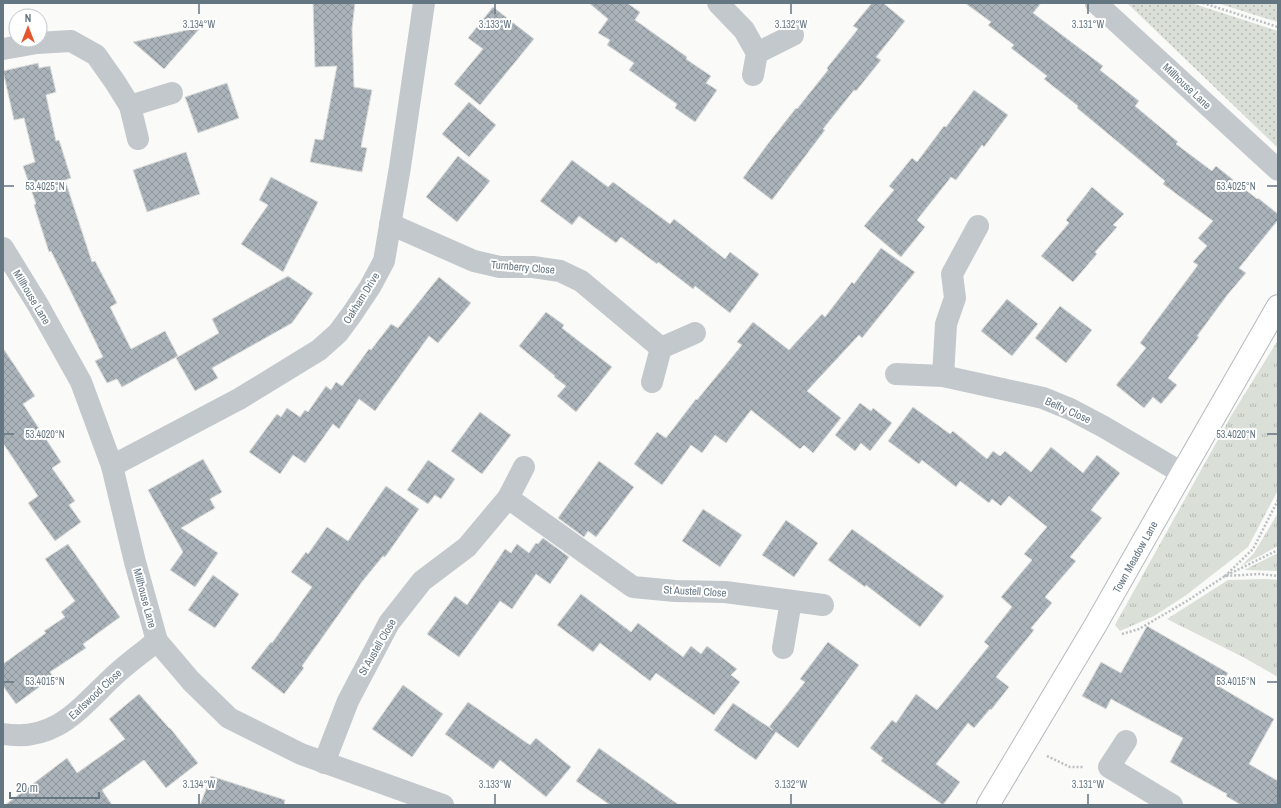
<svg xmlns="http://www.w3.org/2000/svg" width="1281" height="808" viewBox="0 0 1281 808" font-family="'Archivo Narrow',sans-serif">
  <defs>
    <pattern id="grass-tufts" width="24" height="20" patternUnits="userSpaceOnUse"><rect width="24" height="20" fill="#dadfd7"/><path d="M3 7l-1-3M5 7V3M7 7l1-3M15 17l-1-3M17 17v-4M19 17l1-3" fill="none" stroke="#b4b9b4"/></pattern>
    <pattern id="park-dots" width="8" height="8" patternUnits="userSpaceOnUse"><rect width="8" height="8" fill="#dadfd7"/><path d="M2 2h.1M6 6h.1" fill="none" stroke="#b4b9b4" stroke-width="1.8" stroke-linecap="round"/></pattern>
    <pattern id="building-cross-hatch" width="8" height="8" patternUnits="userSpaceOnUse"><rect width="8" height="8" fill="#aab3b9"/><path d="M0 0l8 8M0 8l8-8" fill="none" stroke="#8e969c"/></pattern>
  </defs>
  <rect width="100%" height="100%" fill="#fafaf8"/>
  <g fill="url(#grass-tufts)">
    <polygon points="1278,340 1278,490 1248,547 1185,596 1154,616 1120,631 1115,625 1231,416"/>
    <polygon points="1278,513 1278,546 1241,566 1254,553"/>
    <polygon points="1278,553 1278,571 1244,570"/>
    <polygon points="1266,579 1278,580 1278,677 1243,657 1167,619 1228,580"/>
  </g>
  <g fill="url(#park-dots)">
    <polygon points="1127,3 1191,3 1278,31 1278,148"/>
    <polygon points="1217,3 1278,3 1278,22"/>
  </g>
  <g fill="url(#building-cross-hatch)" stroke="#dcdcda">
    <polygon points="313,3 355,3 352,29 354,87 372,90 361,147 367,148 362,172 310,162 315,139 323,140 337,66 315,67"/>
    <polygon points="589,3 627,3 640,12 635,20 687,57 686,59 711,76 706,83 717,90 695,122 675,108 677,104 629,70 634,63 607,45 610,40 598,33 608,19"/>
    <polygon points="872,3 883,3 905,21 876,57 881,60 856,91 854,90 823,129 825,130 772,200 743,178 767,145 796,108 797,109 828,70 827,68 858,29 853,26"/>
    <polygon points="965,3 1041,3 1033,13 1103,66 1100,70 1139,101 1135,106 1178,142 1176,144 1212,171 1216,166 1257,199 1258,198 1278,214 1278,220 1239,268 1246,273 1228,294 1197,336 1199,337 1168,378 1177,385 1161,404 1153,397 1144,408 1116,385 1146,348 1140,343 1198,265 1193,262 1207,246 1198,238 1213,221 1163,184 1165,181 1077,108 1078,106 1044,79 1047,76 1011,48 1014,45 988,25 991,22"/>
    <polygon points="493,7 534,39 480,105 454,84 483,49 468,38"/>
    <polygon points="201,27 164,69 133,42"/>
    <polygon points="38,63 39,68 50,66 56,92 46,95 56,141 59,140 71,178 65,180 92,262 95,261 117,303 110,307 131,349 165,331 178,356 122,387 117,379 107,383 95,361 103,357 51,251 49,252 34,205 36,204 23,166 35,162 24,118 14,120 3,71"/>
    <polygon points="227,83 239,118 198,133 185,97"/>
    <polygon points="974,90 1008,115 984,147 982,145 956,180 951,177 917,220 925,227 901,257 864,226 894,190 889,186 912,158 917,162 944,126 946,127"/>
    <polygon points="469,102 496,125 469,157 442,134"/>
    <polygon points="186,152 200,194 147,212 133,170"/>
    <polygon points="458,156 490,181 457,222 426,197"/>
    <polygon points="572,160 608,187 613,182 670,224 674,219 725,259 730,252 759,274 730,313 695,286 693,289 658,262 657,264 621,237 616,243 579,216 572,225 540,201"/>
    <polygon points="271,177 318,202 283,272 241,244 268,205 259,200"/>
    <polygon points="1092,187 1124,214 1113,225 1117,227 1095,252 1097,254 1073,282 1041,256 1069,223 1066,220"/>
    <polygon points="881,248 915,272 862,338 859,335 807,391 841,418 813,453 804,445 800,449 751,410 726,443 715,435 702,453 691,445 662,485 634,464 657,432 666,438 696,399 697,400 742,345 737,342 753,322 789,350 822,314 825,317 852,282 854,284"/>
    <polygon points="288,276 313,293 292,323 212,368 218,378 195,391 176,358 219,333 212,319"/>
    <polygon points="439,277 471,303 438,343 429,336 375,411 359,399 339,429 333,424 305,463 293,455 280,474 249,452 277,414 281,417 287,408 300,417 305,410 308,412 326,386 331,390 336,382 342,386 369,349 371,350 391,324 398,328"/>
    <polygon points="1007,299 1038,324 1012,356 981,331"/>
    <polygon points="1060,306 1092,330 1066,363 1035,338"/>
    <polygon points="546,312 564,325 562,328 612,367 576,412 557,396 566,386 554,377 555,376 519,346"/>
    <polygon points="3,348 35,396 23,404 61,462 52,468 75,501 69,505 81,522 55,541 28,503 38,496 3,443"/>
    <polygon points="860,403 871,411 873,408 892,423 870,451 861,443 855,451 835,435"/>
    <polygon points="913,407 950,434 953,431 987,459 993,451 1000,456 1005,451 1031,472 1051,447 1083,473 1097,455 1120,473 1091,510 1102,518 1070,557 1076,561 1045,597 1052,603 1031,628 1034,630 996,677 1009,687 991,710 990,709 974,728 968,723 936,764 960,782 943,805 881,761 883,758 870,748 892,720 896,723 916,694 937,710 989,646 984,642 1012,607 1001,597 1032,560 1024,554 1047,527 1009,496 1001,506 992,499 989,503 960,481 956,487 922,460 919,464 888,441"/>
    <polygon points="480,412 511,435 482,474 451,451"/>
    <polygon points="203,459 222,492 210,499 215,508 181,528 218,553 195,587 170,570 183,552 148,490"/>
    <polygon points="428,460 455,479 441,499 435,495 428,504 407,490"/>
    <polygon points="599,461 634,487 596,537 588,531 584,537 558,518"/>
    <polygon points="386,486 419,509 385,557 383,556 361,583 302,666 304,668 284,694 251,668 271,642 272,643 312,587 291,572 306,552 308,554 327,527 348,541"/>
    <polygon points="703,509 742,535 720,567 682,541"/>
    <polygon points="786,520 818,543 794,577 762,555"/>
    <polygon points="852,529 944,596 920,627 866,585 865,587 828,560"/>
    <polygon points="543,538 569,557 550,584 536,574 512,609 500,601 459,657 427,634 455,596 467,605 505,549 511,553 517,544 529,553 536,543 538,544"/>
    <polygon points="68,544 120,617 83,644 86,648 50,672 53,677 16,704 3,686 3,664 46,633 44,631 65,617 61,612 75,601 45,559"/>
    <polygon points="213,575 239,594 215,628 188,610"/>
    <polygon points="581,594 631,632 638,623 683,657 691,646 701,654 707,646 737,669 731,675 740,682 714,715 656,673 650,681 600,643 593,652 557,625"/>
    <polygon points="1147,626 1228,673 1220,687 1274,719 1249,764 1278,781 1278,805 1241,805 1226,796 1227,794 1170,762 1183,738 1111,699 1106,709 1082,696 1101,662 1121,673"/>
    <polygon points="828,642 859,665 798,748 776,732 756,760 714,730 733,703 773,730 769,727 805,682 800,679"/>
    <polygon points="403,685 443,714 412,757 372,729"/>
    <polygon points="139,694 169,728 170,728 198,763 166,788 144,760 102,790 112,805 5,805 67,758 77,773 125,739 109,719"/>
    <polygon points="468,702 530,745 536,738 571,767 546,797 500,760 493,769 445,734"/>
    <polygon points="599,748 641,778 679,805 610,805 576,781"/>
    <polygon points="211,776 285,800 284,805 200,805"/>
  </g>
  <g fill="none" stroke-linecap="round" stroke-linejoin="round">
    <defs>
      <polyline id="secondary" points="988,805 1095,626 1182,473 1278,306"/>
    </defs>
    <use href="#secondary" stroke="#b3babf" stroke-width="24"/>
    <g stroke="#bbbfc2" stroke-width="2.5" stroke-dasharray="2 2" stroke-linecap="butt">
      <polyline points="1203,3 1278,27"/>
      <polyline points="1278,500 1253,549 1225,576 1278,550"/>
      <polyline points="1122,634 1139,629 1187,601 1225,576 1260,574 1278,576"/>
      <polyline points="1047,756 1070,767 1084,767"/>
    </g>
    <g stroke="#c3c8cc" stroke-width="22">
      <polyline points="718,3 744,30 757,53 753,75"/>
      <polyline points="1096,3 1278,170"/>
      <polyline points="3,49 37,43 71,41 96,55 115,82 130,106 138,139"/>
      <polyline points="757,53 793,35"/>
      <polyline points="130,106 172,93"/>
      <polyline points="390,224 474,261 500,267 533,267 560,271 581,281 661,348 652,382"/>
      <polyline points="3,248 38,305 81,382 112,466 135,562 157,641 191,681 229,718 301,754 443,805"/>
      <polyline points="661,348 695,333"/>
      <polyline points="896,374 943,376 1043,398 1070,409 1104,427 1182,473"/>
      <polyline points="943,376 946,324 955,298 952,274 978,226"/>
      <polyline points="112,466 239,399 319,350 338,333 352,314 370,287 384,261 400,167 424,3"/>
      <polyline points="508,498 524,467"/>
      <polyline points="783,648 791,601"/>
      <path d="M 3,734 C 57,743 81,706 116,674 C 129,662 143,652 157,641"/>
      <polyline points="1126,741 1109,767 1172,805"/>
      <polyline points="324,763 348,701 389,623 422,581 467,547 508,498 633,587 675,591 725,592 823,605"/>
    </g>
    <use href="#secondary" stroke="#fff" stroke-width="22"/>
  </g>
  <path fill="none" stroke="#657683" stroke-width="1.5" d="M 199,4 L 199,14M 495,4 L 495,14M 791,4 L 791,14M 1088,4 L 1088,14M 4,186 L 14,186M 1267,186 L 1277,186M 4,434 L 14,434M 1267,434 L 1277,434M 4,682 L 14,682M 1267,682 L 1277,682M 199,794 L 199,804M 495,794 L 495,804M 791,794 L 791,804M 1088,794 L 1088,804"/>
  <g text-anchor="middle" stroke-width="4" stroke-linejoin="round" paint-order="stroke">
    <g font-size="11" fill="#657683" stroke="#fff">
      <text transform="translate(1187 86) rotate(43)" y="4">Millhouse Lane</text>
      <text transform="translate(523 267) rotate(5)" y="4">Turnberry Close</text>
      <text transform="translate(32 297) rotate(59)" y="4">Millhouse Lane</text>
      <text transform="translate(361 298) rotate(-58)" y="4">Oakham Drive</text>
      <text transform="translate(1068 410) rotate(24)" y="4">Belfry Close</text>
      <text transform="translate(1135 557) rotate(-61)" y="4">Town Meadow Lane</text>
      <text transform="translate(695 591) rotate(3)" y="4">St Austell Close</text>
      <text transform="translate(145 598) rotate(75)" y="4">Millhouse Lane</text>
      <text transform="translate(377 647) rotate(-60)" y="4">St Austell Close</text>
      <text transform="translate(95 694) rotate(-43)" y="4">Earlswood Close</text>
    </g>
  </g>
  <g font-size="10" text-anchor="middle" fill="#657683" stroke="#fff" stroke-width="4" stroke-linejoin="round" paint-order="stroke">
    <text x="199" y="28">3.134°W</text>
    <text x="495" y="28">3.133°W</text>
    <text x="791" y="28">3.132°W</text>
    <text x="1088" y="28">3.131°W</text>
    <text x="45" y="190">53.4025°N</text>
    <text x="1236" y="190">53.4025°N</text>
    <text x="45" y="438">53.4020°N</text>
    <text x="1236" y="438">53.4020°N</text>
    <text x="45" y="685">53.4015°N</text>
    <text x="1236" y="685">53.4015°N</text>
    <text x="199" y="788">3.134°W</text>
    <text x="495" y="788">3.133°W</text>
    <text x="791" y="788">3.132°W</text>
    <text x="1088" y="788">3.131°W</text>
  </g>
  <rect width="1281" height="808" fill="none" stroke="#657683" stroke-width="8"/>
  <g transform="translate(28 28)"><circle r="19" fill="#ffffff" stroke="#c1c8cd"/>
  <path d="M0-3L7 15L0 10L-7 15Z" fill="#e4572e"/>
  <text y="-6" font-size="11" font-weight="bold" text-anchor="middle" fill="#657683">N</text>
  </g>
  <path d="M10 792v6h89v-6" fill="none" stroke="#657683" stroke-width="2"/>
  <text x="16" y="792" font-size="12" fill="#657683" stroke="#ffffff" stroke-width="3" paint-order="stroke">20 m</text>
</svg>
